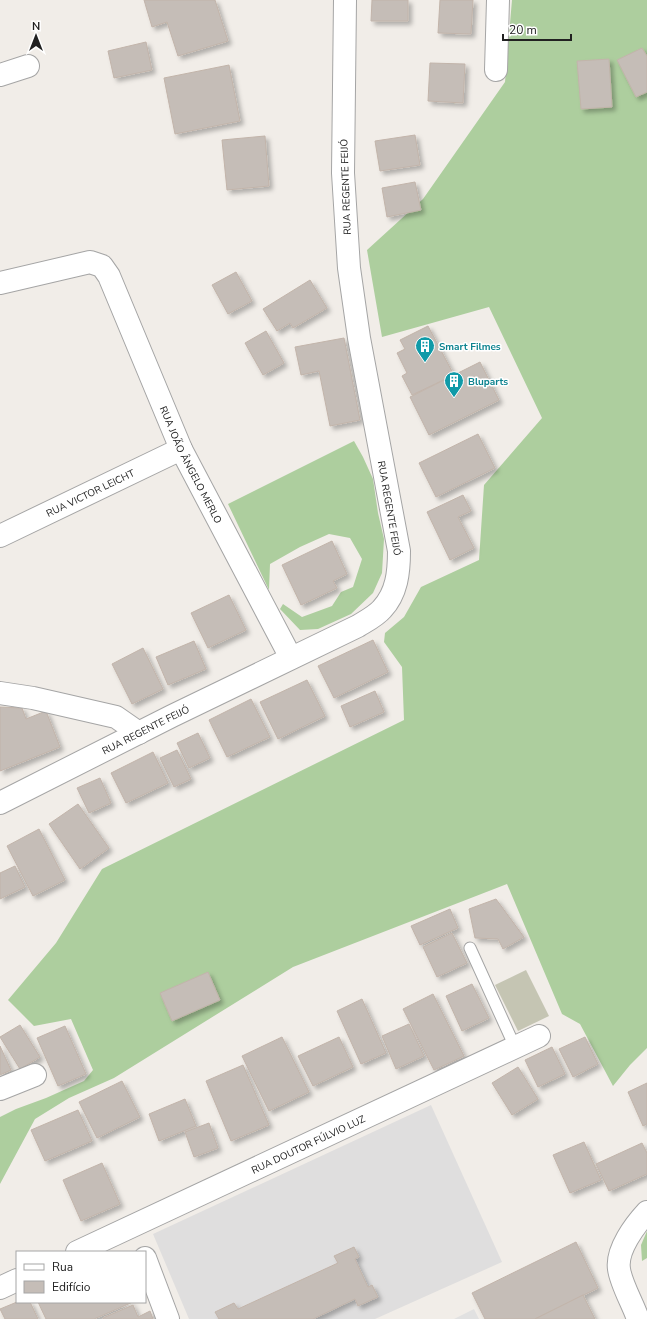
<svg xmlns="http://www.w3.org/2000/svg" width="647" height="1319" viewBox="0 0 647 1319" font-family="'Nunito Sans',sans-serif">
  <defs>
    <filter id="shadow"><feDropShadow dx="3.5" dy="3.5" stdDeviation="2" flood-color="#0004"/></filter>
  </defs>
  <rect width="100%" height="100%" fill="#f1ede8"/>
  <polygon fill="#dfdede" points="431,1105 502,1262 375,1319 189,1319 153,1234"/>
  <polygon fill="#c5c5b3" points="526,970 549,1016 518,1031 495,985"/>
  <g fill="#adce9e">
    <polygon points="512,0 647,0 647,1048 630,1065 613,1086 580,1024 562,1014 507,884 293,967 114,1078 69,1098 35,1119 0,1184 0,1117 16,1109 46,1098 84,1081 93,1070 71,1019 34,1026 8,1000 56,943 102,869 404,720 402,667 384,642 385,633 404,617 421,587 479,560 484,485 542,418 489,307 382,337 367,250 423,199 505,82"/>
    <polygon points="354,441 363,457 373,479 378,513 384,539 382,573 373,593 351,614 318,629 300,630 280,609 283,604 302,617 332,606 341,592 353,587 362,559 350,538 329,534 300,547 270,564 269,590 228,504"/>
    <polygon points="647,1231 647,1258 642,1261 641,1245"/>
  </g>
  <polygon fill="#e1e1e1" points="474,1309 479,1319 454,1319"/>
  <g fill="#c5bdb7" stroke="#c2b4aa" filter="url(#shadow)">
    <polygon points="144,0 215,0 228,41 178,56 167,22 152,27"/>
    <polygon points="372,0 408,0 408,21 371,21"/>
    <polygon points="440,0 473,0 471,34 438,33"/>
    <polygon points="146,42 152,70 114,78 108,51"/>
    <polygon points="642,48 647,56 647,92 636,97 617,60"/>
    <polygon points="609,59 612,107 581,109 577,61"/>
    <polygon points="430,63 465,64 463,103 428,101"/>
    <polygon points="229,65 240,121 175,134 164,78"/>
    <polygon points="415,135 420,165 380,171 375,141"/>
    <polygon points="265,136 269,186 227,190 222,140"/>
    <polygon points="415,182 421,210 387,217 382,188"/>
    <polygon points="236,272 252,301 228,314 212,285"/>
    <polygon points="310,280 327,308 293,328 290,323 277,331 263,309"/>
    <polygon points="428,326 454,375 412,395 402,376 407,373 397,353 405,349 400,340"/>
    <polygon points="266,331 284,363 263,375 245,343"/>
    <polygon points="344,338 360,420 330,426 319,371 301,375 295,347"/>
    <polygon points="480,362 499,400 429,435 410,397"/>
    <polygon points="478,434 495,468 436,497 419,463"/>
    <polygon points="463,495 471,511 458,517 474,548 450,560 427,512"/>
    <polygon points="332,541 347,574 333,581 337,588 301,605 282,565"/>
    <polygon points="229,595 246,630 208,648 191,613"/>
    <polygon points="373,640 388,672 334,698 318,666"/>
    <polygon points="194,641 206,669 168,685 156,657"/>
    <polygon points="143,648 163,689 132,704 112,664"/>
    <polygon points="307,680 325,716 278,739 260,702"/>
    <polygon points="375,691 384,712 350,727 341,706"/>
    <polygon points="251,699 270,737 227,757 209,720"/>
    <polygon points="0,707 22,708 26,719 46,711 60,747 0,771"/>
    <polygon points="198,733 210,758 189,768 177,743"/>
    <polygon points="177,750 191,779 174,787 160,758"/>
    <polygon points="153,752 168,783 126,803 111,773"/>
    <polygon points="100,778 111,803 89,813 77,788"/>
    <polygon points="78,804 109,848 80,869 49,824"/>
    <polygon points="39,829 65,880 33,896 7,846"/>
    <polygon points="15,866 25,887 0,899 0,873"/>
    <polygon points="496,899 524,937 503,949 498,939 475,938 469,909"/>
    <polygon points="450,909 458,928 420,945 411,926"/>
    <polygon points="452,933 467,963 437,977 423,947"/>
    <polygon points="208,972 220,1000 172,1021 160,993"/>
    <polygon points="472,984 489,1018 462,1031 446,996"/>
    <polygon points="433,994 464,1056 434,1070 403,1009"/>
    <polygon points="362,999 386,1053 361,1064 337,1011"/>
    <polygon points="409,1024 424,1056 396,1069 382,1036"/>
    <polygon points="20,1025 40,1057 20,1069 0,1037"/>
    <polygon points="65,1026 86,1074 58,1086 37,1038"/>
    <polygon points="282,1037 309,1092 269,1111 242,1056"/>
    <polygon points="339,1037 353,1067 313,1086 298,1056"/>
    <polygon points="585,1037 598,1064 573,1077 559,1049"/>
    <polygon points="0,1046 11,1070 0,1075"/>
    <polygon points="552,1047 565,1074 538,1087 525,1060"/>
    <polygon points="243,1065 269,1125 231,1141 206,1081"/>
    <polygon points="518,1067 538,1099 512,1115 492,1083"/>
    <polygon points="122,1081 140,1117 97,1138 79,1102"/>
    <polygon points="647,1083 647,1124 643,1126 628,1092"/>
    <polygon points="185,1099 196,1126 159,1141 149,1114"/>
    <polygon points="78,1110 92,1141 45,1161 31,1130"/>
    <polygon points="209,1123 218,1148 194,1157 185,1132"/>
    <polygon points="584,1142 601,1180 570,1193 553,1155"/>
    <polygon points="642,1143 647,1153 647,1174 609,1191 596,1164"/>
    <polygon points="102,1163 120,1204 81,1221 63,1180"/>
    <polygon points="576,1242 598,1288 535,1319 485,1319 472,1293"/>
    <polygon points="354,1247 359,1257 355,1259 368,1287 372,1285 378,1297 358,1306 355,1299 313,1319 219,1319 215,1312 234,1303 238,1309 338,1263 334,1256"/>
    <polygon points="583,1295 595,1319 535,1319"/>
    <polygon points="17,1302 30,1302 38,1319 5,1319 0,1309"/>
    <polygon points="38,1302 133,1302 94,1319 46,1319"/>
    <polygon points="133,1305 138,1317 150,1311 153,1319 103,1319 103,1318"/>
  </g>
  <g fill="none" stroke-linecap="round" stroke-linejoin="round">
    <defs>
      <polyline id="lane" points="470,948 515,1047"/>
      <g id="street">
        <polyline points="496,70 498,0"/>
        <polyline points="0,75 28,66"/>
        <path id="s1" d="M 0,283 L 90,262 L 102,266 L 109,276 L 181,449 L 291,658"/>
        <path id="s2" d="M 0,536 L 181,449"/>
        <polyline points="0,693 33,698 116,717 139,733"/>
        <path id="s3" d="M 0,803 L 172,716 L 358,626 C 366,621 376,616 382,609 C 397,593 399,572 399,551 L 359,338 L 349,268 L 343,173 L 345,0"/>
        <polyline points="0,1089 35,1075"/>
        <path id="s4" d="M 77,1252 L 539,1036"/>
        <polyline points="145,1258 168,1319"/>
        <polyline points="0,1288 17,1280"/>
        <path d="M 638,1319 C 633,1304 621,1284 619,1269 C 616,1250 635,1225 647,1212"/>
      </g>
    </defs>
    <use href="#lane" stroke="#a5a5a5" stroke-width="13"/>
    <use href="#street" stroke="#a5a5a5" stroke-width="24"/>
    <use href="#lane" stroke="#fff" stroke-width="11"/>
    <use href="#street" stroke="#fff" stroke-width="22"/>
  </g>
  <defs>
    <symbol id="building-pin" viewBox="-11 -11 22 30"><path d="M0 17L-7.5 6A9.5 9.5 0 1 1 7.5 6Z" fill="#0f9aa8" stroke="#fff"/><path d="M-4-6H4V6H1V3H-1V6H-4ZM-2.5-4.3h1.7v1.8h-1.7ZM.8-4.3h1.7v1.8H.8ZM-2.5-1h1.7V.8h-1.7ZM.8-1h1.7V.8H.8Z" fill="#fff"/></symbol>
  </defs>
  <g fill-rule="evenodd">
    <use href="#building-pin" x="414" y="335" width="22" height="30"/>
    <use href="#building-pin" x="443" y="370" width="22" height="30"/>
  </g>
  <g text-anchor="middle" stroke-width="3" stroke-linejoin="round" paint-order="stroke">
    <g font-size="10" fill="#212121" stroke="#fff">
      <text transform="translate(345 187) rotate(-92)" y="4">RUA REGENTE FEIJÓ</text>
      <text dy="4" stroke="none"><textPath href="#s1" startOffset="323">RUA JOÃO ÂNGELO MERLO</textPath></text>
      <text dy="4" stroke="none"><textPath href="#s2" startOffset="100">RUA VICTOR LEICHT</textPath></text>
      <text transform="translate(390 508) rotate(80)" y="4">RUA REGENTE FEIJÓ</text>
      <text dy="4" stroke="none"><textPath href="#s3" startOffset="163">RUA REGENTE FEIJÓ</textPath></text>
      <text dy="4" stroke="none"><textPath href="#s4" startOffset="255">RUA DOUTOR FÚLVIO LUZ</textPath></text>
    </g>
    <g font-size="10" font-weight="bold" fill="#0d838f" stroke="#fff" text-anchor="start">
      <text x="439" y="350">Smart Filmes</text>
      <text x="468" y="385">Bluparts</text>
    </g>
  </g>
  <rect x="16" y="1251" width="130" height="52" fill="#ffffff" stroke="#a6a6a6"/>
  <rect x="24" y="1264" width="20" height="6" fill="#ffffff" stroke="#a6a6a6"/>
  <text x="52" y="1271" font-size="12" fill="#212121">Rua</text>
  <rect x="24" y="1281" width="20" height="12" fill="#c5bdb7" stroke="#a6a6a6"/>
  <text x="52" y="1291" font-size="12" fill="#212121">Edifício</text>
  <g transform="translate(36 36)" stroke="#ffffff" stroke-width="3" paint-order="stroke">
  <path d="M0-3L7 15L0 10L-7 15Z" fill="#212121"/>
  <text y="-6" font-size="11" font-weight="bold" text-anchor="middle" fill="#212121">N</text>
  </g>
  <path d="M503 34v6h68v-6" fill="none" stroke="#212121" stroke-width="2"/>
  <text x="509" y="34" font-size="12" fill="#212121" stroke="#ffffff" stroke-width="3" paint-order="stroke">20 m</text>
</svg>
